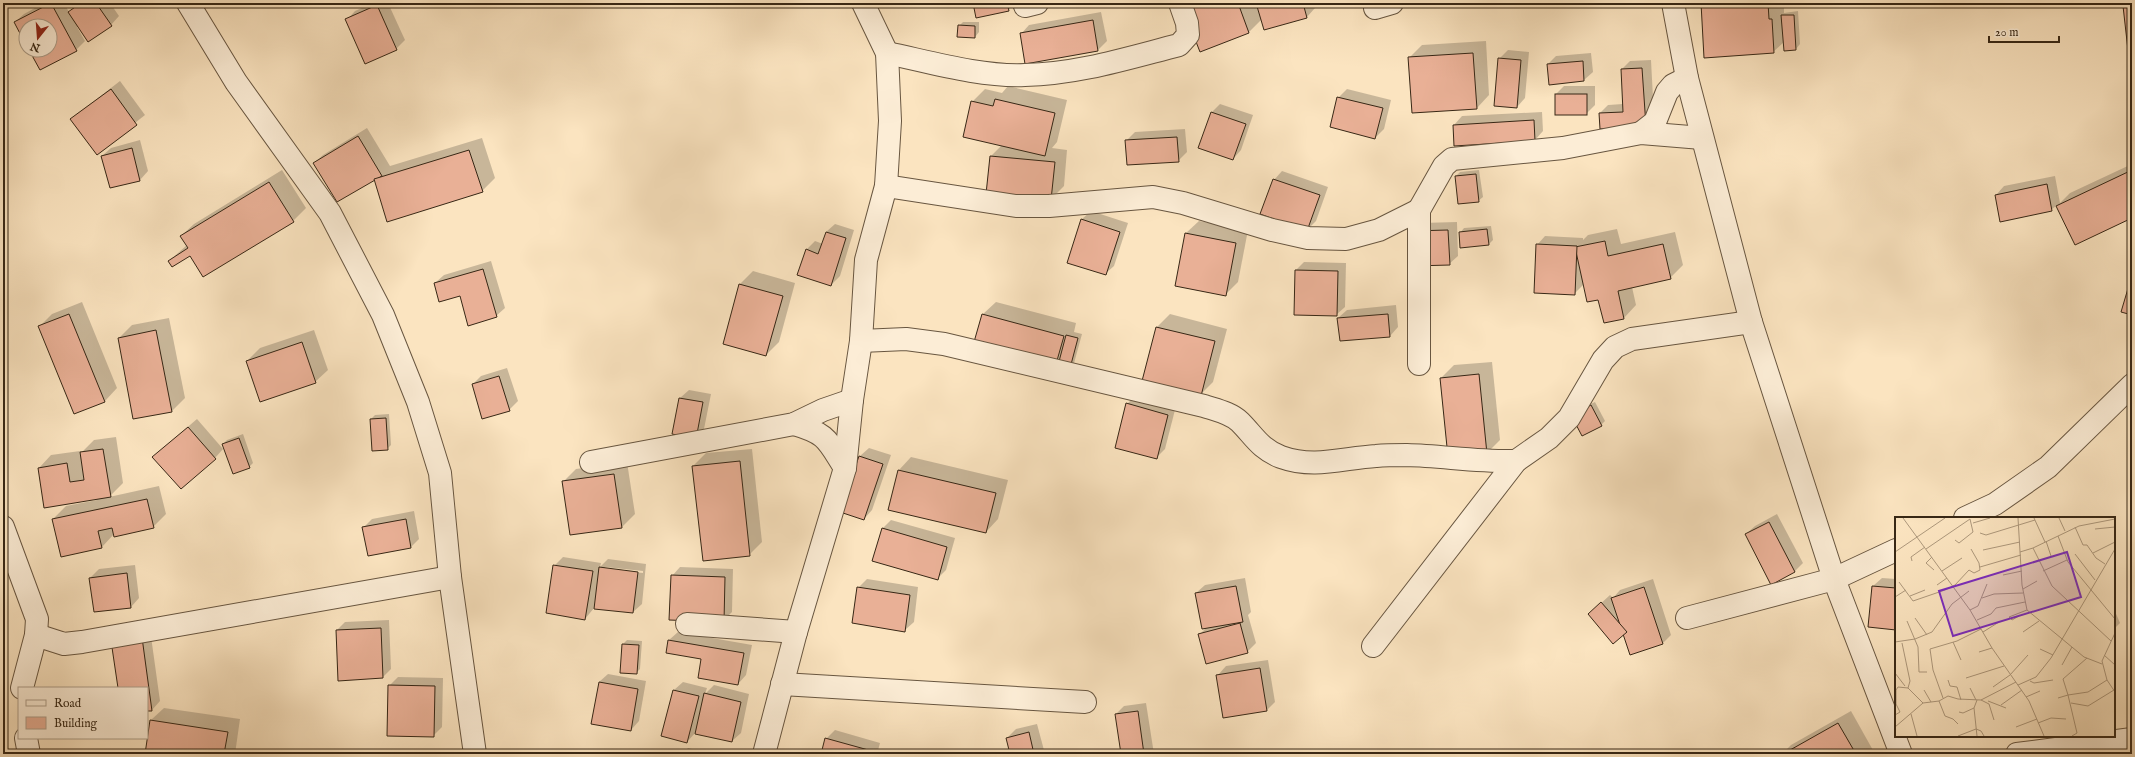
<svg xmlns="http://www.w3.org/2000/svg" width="2135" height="757" viewBox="0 0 2135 757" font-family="'IM FELL English',serif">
  <rect width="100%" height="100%" fill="#fbe4c0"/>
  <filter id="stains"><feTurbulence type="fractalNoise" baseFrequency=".005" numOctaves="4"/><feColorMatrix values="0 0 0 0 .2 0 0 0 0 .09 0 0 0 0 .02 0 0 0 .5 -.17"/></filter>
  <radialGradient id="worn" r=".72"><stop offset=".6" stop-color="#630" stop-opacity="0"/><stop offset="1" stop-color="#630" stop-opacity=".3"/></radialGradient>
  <g fill="#0003" fill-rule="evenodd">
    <polygon points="44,3 64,3 69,12 78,3 110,3 119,16 111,25 77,27 85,41 76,50 30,50 50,50 50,26 26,26 26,43 15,22 24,14"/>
    <polygon points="373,3 388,3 405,40 396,49 347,20 355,11"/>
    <polygon points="974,3 1016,3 1008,10"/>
    <polygon points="1182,3 1255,3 1259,12 1257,3 1314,3 1315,8 1307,17 1262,19 1249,32 1201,51"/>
    <polygon points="1702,3 1781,3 1781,7 1784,7 1784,13 1798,11 1800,44 1796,49 1784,42 1773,52"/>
    <polygon points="2127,3 2132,3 2132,66 2124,6"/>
    <polygon points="1101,12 1107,41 1098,50 1026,63 1021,34 1029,25"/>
    <polygon points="963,22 979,22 979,32 975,37 959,26"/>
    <polygon points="1486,41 1489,95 1477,108 1409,58 1422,45"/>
    <polygon points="1508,50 1529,52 1525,98 1517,107 1499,59"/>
    <polygon points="1591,53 1593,72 1584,80 1550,84 1548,64 1556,56"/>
    <polygon points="1651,60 1654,117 1600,113 1608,105 1623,104 1622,69 1630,61"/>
    <polygon points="120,81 145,115 97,153 71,119"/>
    <polygon points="1008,86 1067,100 1057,142 1052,148 1067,150 1064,186 1051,199 991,156 1002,145 972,102 985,89 1002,93"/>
    <polygon points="1564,86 1595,86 1595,105 1586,114 1556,94"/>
    <polygon points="1347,89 1391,100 1384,129 1375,138 1338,98"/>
    <polygon points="1220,104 1253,115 1241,150 1233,159 1200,147 1212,112"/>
    <polygon points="1542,112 1543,131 1535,140 1455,145 1454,125 1462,116"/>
    <polygon points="367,128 390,166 482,138 495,178 482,191 375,179 314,163 323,155"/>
    <polygon points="1185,129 1187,152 1178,161 1126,141 1135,132"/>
    <polygon points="140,140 148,171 140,180 102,156 111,148"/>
    <polygon points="2132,164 2132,217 2075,244 2057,205 2051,210 1996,195 2004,186 2055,176 2060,203 2070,193"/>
    <polygon points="282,170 306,208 293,221 169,261 187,245 181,236 194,224"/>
    <polygon points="1479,170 1483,197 1478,201 1456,176 1460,172"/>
    <polygon points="1282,171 1328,187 1316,221 1307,230 1274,180"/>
    <polygon points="1091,211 1128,223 1114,266 1105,274 1068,262 1082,219"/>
    <polygon points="1199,221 1248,230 1238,282 1225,295 1186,233"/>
    <polygon points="1457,222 1458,256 1449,264 1421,223"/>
    <polygon points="835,224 854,230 840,276 831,285 806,250 815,241 823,244 826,232"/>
    <polygon points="1491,226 1493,240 1489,244 1460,233 1464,228"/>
    <polygon points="1617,229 1621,244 1675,232 1683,265 1670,278 1632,287 1636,305 1624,318 1584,284 1574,294 1537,245 1545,236 1583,238 1583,240 1588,235"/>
    <polygon points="491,261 505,308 496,316 460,295 435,283 444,275"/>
    <polygon points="1304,262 1346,263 1345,307 1336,315 1296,270"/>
    <polygon points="753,271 795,283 779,342 766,355 724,344 740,284"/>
    <polygon points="82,302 117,388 105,401 75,413 39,327 52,314"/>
    <polygon points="996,302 1076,323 1074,332 1082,334 1073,367 974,348 983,314"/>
    <polygon points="1396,305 1398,327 1390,336 1338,318 1347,310"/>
    <polygon points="1170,314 1227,329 1213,382 1200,395 1144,381 1157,327"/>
    <polygon points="169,318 185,398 172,411 134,418 119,338 132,325"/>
    <polygon points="314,330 328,370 315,382 247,361 260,348"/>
    <polygon points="1492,362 1500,440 1487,453 1441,378 1454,365"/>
    <polygon points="507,368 518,401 509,410 473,384 481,376"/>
    <polygon points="689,390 711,394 704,429 696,438 680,398"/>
    <polygon points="1136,395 1176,406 1165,449 1156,458 1127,404"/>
    <polygon points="1595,402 1605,421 1601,425 1576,411"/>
    <polygon points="389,414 391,445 387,449 373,449 371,419 375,415"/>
    <polygon points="197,419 223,449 215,458 162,449"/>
    <polygon points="243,434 253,463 249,467 223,444 227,440"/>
    <polygon points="116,437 123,483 109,497 159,486 166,514 153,527 114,534 102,547 62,556 53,519 66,506 97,500 96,498 39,468 51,455 80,451 80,454 94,440"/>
    <polygon points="869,448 891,455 872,510 864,519 842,511 860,456"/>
    <polygon points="752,449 762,542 749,555 693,466 706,453"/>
    <polygon points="911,457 1008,480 998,519 986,532 890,509 899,470"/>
    <polygon points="627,462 635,514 622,527 571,534 563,482 576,469"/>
    <polygon points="414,511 419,539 411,547 364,527 372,519"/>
    <polygon points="1777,514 1803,563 1794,572 1746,534 1755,526"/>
    <polygon points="891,520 955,538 946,570 938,578 883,528"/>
    <path d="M 563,557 L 601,563 L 600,567 L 608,559 L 646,564 L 642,604 L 633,612 L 594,608 L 585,619 L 554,566 ZM 605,567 L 643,571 L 643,573 L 605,569 Z"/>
    <polygon points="135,565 139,598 131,607 90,578 99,569"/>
    <polygon points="680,567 733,569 732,612 723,621 672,576"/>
    <polygon points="1245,578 1251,612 1248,615 1256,643 1247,652 1199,635 1206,628 1196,593 1205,585"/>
    <polygon points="1882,578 1896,579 1896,629 1873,586"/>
    <polygon points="867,579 918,587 914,622 905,630 858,588"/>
    <polygon points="1653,579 1671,635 1663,643 1623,633 1598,606 1610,595 1613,598 1620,590"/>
    <polygon points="2114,609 2120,623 2114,629"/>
    <polygon points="389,620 391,669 383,677 337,630 345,622"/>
    <polygon points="149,622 160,701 152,710 147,710 147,688 119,688"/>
    <polygon points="678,632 752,645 746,675 738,684 702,659 667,652 669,640"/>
    <polygon points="627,640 642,641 640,669 636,673 623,644"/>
    <polygon points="1268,660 1275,702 1267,710 1218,675 1226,666"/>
    <polygon points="608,674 646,681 639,721 631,730 599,682"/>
    <polygon points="398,677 443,678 442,727 433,736 389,686"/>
    <polygon points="683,682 707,688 705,694 714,685 749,694 741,733 732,741 695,733 687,742 662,735 674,690"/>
    <polygon points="1146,703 1154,754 1122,754 1116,714 1124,706"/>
    <polygon points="164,708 240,719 235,754 146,754 151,720"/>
    <polygon points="1851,711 1874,752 1871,754 1782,754 1791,745"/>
    <polygon points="1037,724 1045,754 1011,754 1007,738 1016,729"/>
    <polygon points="835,730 880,743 877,754 822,754 826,739"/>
    <polygon points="688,748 713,754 682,754"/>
    <polygon points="655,749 679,751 679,754 650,754"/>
    <polygon points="1345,752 1346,754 1336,754"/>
  </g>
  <g fill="#e9b096" stroke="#372715">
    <polygon points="51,3 77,51 40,70 29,50 50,50 50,26 26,26 26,45 14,22"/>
    <polygon points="81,3 96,3 112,26 88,42 68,12"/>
    <polygon points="973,3 1007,3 1009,11 976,18"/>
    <polygon points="1181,3 1238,3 1249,33 1200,52"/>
    <polygon points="1256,3 1303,3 1307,18 1264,30"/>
    <polygon points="1701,3 1768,3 1769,19 1772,19 1774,53 1704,58"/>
    <polygon points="377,5 397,50 365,64 345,19"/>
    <polygon points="2132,5 2132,67 2130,68 2123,6"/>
    <polygon points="1781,15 1794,15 1796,50 1784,51"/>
    <polygon points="1093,20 1098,51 1025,64 1020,33"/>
    <polygon points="958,25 975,26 975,38 957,37"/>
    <polygon points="1473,53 1477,109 1412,113 1408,57"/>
    <polygon points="1498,58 1521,60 1517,108 1494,106"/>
    <polygon points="1583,61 1584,81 1549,85 1547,64"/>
    <polygon points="1642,68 1646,126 1600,129 1599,113 1623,112 1621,69"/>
    <polygon points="111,89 137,125 97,155 70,119"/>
    <rect x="1555" y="94" width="32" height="21"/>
    <polygon points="1337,97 1383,108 1375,139 1330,127"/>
    <polygon points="995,99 1055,113 1045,156 963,137 971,101 993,106"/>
    <polygon points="1211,112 1246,124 1233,160 1198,148"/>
    <polygon points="1534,120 1535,141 1454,146 1453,125"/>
    <polygon points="358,136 382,176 337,202 313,163"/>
    <polygon points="1177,137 1179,162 1127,165 1125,140"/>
    <polygon points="132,148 140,181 110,188 101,156"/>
    <polygon points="469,150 483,192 387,222 374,179"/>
    <polygon points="990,156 1055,162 1051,200 986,194"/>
    <polygon points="2132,170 2132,218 2075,245 2056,206"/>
    <polygon points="1476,174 1479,202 1458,204 1455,176"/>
    <polygon points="1273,179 1320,195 1307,231 1260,214"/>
    <polygon points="269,182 294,222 203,277 190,256 172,267 168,261 188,248 180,236"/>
    <polygon points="2047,184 2052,211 2000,222 1995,195"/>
    <polygon points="1081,219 1120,232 1106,275 1067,263"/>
    <polygon points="1487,229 1489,245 1460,248 1459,232"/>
    <polygon points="1448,230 1450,265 1413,266 1411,231"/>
    <polygon points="826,232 846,238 831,286 797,275 806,249 818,254"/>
    <polygon points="1185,233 1236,243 1226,296 1175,286"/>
    <polygon points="1605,241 1608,256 1663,244 1671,279 1618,291 1624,319 1604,323 1598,300 1587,302 1575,247"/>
    <polygon points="1536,244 1577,246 1575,295 1534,293"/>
    <polygon points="483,269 497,317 468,326 460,296 439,302 434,283"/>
    <polygon points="1295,270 1338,271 1337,316 1294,315"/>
    <polygon points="2132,275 2132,315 2121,312"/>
    <polygon points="739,284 783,296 766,356 723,344"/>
    <polygon points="69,314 105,402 74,414 38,326"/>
    <polygon points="982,314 1064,336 1054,371 972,349"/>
    <polygon points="1388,314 1390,337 1340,341 1337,318"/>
    <polygon points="1156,327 1215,341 1201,396 1142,381"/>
    <polygon points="156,330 172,412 133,419 118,338"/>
    <polygon points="1066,335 1078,338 1069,372 1057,369"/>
    <polygon points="302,342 316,383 260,402 246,361"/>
    <polygon points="1479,374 1487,454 1448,457 1440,378"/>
    <polygon points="499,376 510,411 482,419 472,384"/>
    <polygon points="679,398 703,402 696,439 672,434"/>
    <polygon points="1126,403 1168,415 1157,459 1115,448"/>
    <polygon points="1591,405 1602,426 1582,436 1571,415"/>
    <polygon points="386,418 388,450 372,451 370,419"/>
    <polygon points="188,427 216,459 181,489 152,457"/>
    <polygon points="239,438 250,468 233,474 222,444"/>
    <polygon points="103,449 111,497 44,508 38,468 67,463 70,482 84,480 80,452"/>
    <polygon points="859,456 883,464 864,520 840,512"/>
    <polygon points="740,461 750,556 703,561 692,466"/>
    <polygon points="898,470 996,493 986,533 888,510"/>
    <polygon points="614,474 622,528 570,535 562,481"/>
    <polygon points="147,499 154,528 114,537 112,528 98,531 102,548 61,557 52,519"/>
    <polygon points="406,519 411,548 368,556 362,527"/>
    <polygon points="1769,522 1795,572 1771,585 1745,534"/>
    <polygon points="882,528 947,547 938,580 872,561"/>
    <polygon points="553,565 593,571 585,620 546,613"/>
    <polygon points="599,567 638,572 633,613 594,609"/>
    <polygon points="127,573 131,608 94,612 89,578"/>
    <polygon points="671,575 725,577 724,622 669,620"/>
    <polygon points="1236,586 1243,622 1202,629 1195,593"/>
    <polygon points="1872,586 1896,588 1896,630 1868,627"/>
    <polygon points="857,587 910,595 905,632 852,623"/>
    <polygon points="1644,587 1663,644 1630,655 1611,598"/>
    <polygon points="1601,602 1627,632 1613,644 1588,614"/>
    <polygon points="1240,623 1248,653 1206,664 1198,634"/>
    <polygon points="381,628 383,678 338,681 336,630"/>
    <polygon points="141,630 152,711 147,711 147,688 118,688 110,634"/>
    <polygon points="668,640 744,653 738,685 698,678 701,659 666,653"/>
    <polygon points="622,644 639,645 637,674 620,673"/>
    <polygon points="1260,668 1267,711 1223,718 1216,675"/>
    <polygon points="599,682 638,689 631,731 591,724"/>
    <polygon points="388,685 435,686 434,737 387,736"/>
    <polygon points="673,690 699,696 687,743 661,736"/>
    <polygon points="704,693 741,702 732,742 695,734"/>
    <polygon points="1138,711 1144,754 1121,754 1115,714"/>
    <polygon points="150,720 228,732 224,754 145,754"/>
    <polygon points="1838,723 1856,754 1783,754"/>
    <polygon points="1029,732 1034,754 1010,754 1006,738"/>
    <polygon points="825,738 872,751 871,754 821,754"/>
  </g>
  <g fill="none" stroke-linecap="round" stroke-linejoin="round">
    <defs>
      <g id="minor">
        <polyline points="188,3 236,82 330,213 383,315 418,402 440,473 450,577 475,754"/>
        <polyline points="1673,3 1687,78 1751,322 1834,579 1901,754"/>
        <polyline points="1025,6 1037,3"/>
        <polyline points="1375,8 1392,3"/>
        <path d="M 887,53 C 930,62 981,77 1025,75 C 1078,74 1128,58 1179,45 L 1188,35 L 1187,23 L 1180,3"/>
        <polyline points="1641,133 1655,122 1667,92 1673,85 1687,78"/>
        <polyline points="886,186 1016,206 1049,206 1153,197 1183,203 1272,230 1308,238 1346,239 1379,230 1419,210"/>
        <path d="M 861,341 L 906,339 L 944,344 L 1204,406 C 1216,410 1231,413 1240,422 C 1254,436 1260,449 1281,457 C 1314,469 1343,458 1376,456 C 1386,455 1397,455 1407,455 C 1443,456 1479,462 1516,461"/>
        <polyline points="1419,364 1419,210 1444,166 1452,159 1563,148 1641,133 1702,138"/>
        <path d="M 794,424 C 828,434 827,440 845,468"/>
        <polyline points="591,462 794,424 823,410 852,400"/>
        <polyline points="1965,518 1995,504 2048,467 2132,385"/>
        <polyline points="3,527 37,619 36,635 22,688"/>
        <polyline points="1687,618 1834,579 1896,550"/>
        <polyline points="687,624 796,632"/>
        <polyline points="36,635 64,644 82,642 450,577"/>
        <polyline points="1373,646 1516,461 1549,438 1569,418 1603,360 1615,347 1632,339 1751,322"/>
        <polyline points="782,684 1085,702"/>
        <polyline points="26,738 29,754"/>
        <polyline points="764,754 796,632 845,468 852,400 861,341 866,260 886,186 890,121 887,53 863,3"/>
        <polyline points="2017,754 2132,739"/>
      </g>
    </defs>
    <use href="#minor" stroke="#685640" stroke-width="24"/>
    <use href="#minor" stroke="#fcedd6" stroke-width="22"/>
  </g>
  <g transform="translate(1895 517)">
    <rect width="220" height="220" fill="#fbe4c0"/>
    <path fill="none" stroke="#ad987c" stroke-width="1" d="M 8,1 L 75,93 L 97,131 L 134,184 L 149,219M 123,1 L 127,68 L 132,93 L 189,140 L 207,147M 139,1 L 150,25M 164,1 L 170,14M 78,6 L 95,1M 180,10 L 188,28 L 192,28 L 201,41 L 210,47M 200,12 L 220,10M 85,16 L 91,18 L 140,3M 163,19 L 173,45 L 220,102M 151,24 L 156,39M 138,31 L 184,9 L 220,2M 31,32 L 75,2 L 78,15 L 64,26 L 60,23M 88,33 L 125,25M 0,35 L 50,1M 125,35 L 138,31 L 157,69 L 216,124M 198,36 L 220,25M 180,37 L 200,63M 37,40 L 31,46 L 39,53M 17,44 L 16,40 L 30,30M 85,50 L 126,38M 47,54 L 67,41M 148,54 L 172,43M 108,58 L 127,54M 4,65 L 18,84 L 50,73 L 60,68 L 74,53 L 79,56 L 85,53 L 84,46 L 76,32M 42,68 L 52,61M 128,72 L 142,64M 15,79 L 30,73M 0,80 L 11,73M 87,81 L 99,77 L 128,76M 75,93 L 83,89 L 92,67M 124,99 L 117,103 L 114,100 L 132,93M 20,101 L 32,118M 82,103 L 96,97 L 101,91 L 130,85M 12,104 L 23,130 L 24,155 L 32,155M 88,115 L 104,105M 128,115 L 144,104M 220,116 L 207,144 L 212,163 L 220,175M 0,125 L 20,122 L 37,115 L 57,87 L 74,74M 58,125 L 66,143M 7,126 L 15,164 L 13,171M 145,132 L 158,138M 84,135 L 97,131M 209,138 L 220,148M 167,148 L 177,130M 0,156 L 10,169M 71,161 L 109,149M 53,163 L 55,169 L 62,170 L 66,183M 135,164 L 139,166 L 158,163M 123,168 L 141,160 L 156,141 L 220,32M 98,170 L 115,158 L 133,138M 75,171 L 81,183M 29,173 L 36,185M 131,180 L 145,174M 48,181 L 38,153 L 35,132 L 62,124 L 86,112M 163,181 L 173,178 L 168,162 L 192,141M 86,183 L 94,187 L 99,203M 44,184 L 50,199 L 58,202 L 63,207M 93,184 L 111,191M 176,186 L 193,189 L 219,173M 106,188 L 127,173M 64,195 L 68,196 L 79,191M 16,197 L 22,219M 0,198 L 5,195 L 1,187 L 1,173 L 3,170 L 13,171 L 28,186 L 44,184 L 53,179 L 63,182 L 86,183 L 121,165M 143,206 L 156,201 L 171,202M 0,210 L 28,186M 121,210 L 142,202M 63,219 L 81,212 L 86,214 L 89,219M 82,219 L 79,191 L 82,183M 177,219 L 182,216 L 173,178 L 193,175 L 212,163"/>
    <path fill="#7b2cbf" fill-opacity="0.15" stroke="#7b2cbf" stroke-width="2" d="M 172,35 L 186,80 L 58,119 L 44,74 Z"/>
    <rect width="220" height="220" fill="none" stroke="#372715" stroke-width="2"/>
  </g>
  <rect width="2135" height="757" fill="none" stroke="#fbe4c0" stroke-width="16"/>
  <rect x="4" y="4" width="2127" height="749" fill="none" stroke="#372715" stroke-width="2"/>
  <rect x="8" y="8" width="2119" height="741" fill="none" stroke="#372715"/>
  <rect x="18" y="687" width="130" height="52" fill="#fcedd6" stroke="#ad9e89"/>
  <rect x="26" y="700" width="20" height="6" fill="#fcedd6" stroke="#ad9e89"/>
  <text x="54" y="707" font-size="12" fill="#372715">Road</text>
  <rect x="26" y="717" width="20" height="12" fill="#e9b096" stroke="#ad9e89"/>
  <text x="54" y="727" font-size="12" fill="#372715">Building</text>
  <g transform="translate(38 38) rotate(197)"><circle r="19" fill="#fcedd6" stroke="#ad9e89"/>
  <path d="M0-3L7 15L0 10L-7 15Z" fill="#8f2418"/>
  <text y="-6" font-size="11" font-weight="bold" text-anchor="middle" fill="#372715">N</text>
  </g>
  <path d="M1989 36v6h70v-6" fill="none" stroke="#372715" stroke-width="2"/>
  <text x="1995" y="36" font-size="12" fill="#372715" stroke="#fcedd6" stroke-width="3" paint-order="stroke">20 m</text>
  <rect width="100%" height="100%" filter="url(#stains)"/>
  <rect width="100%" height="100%" fill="url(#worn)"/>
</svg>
